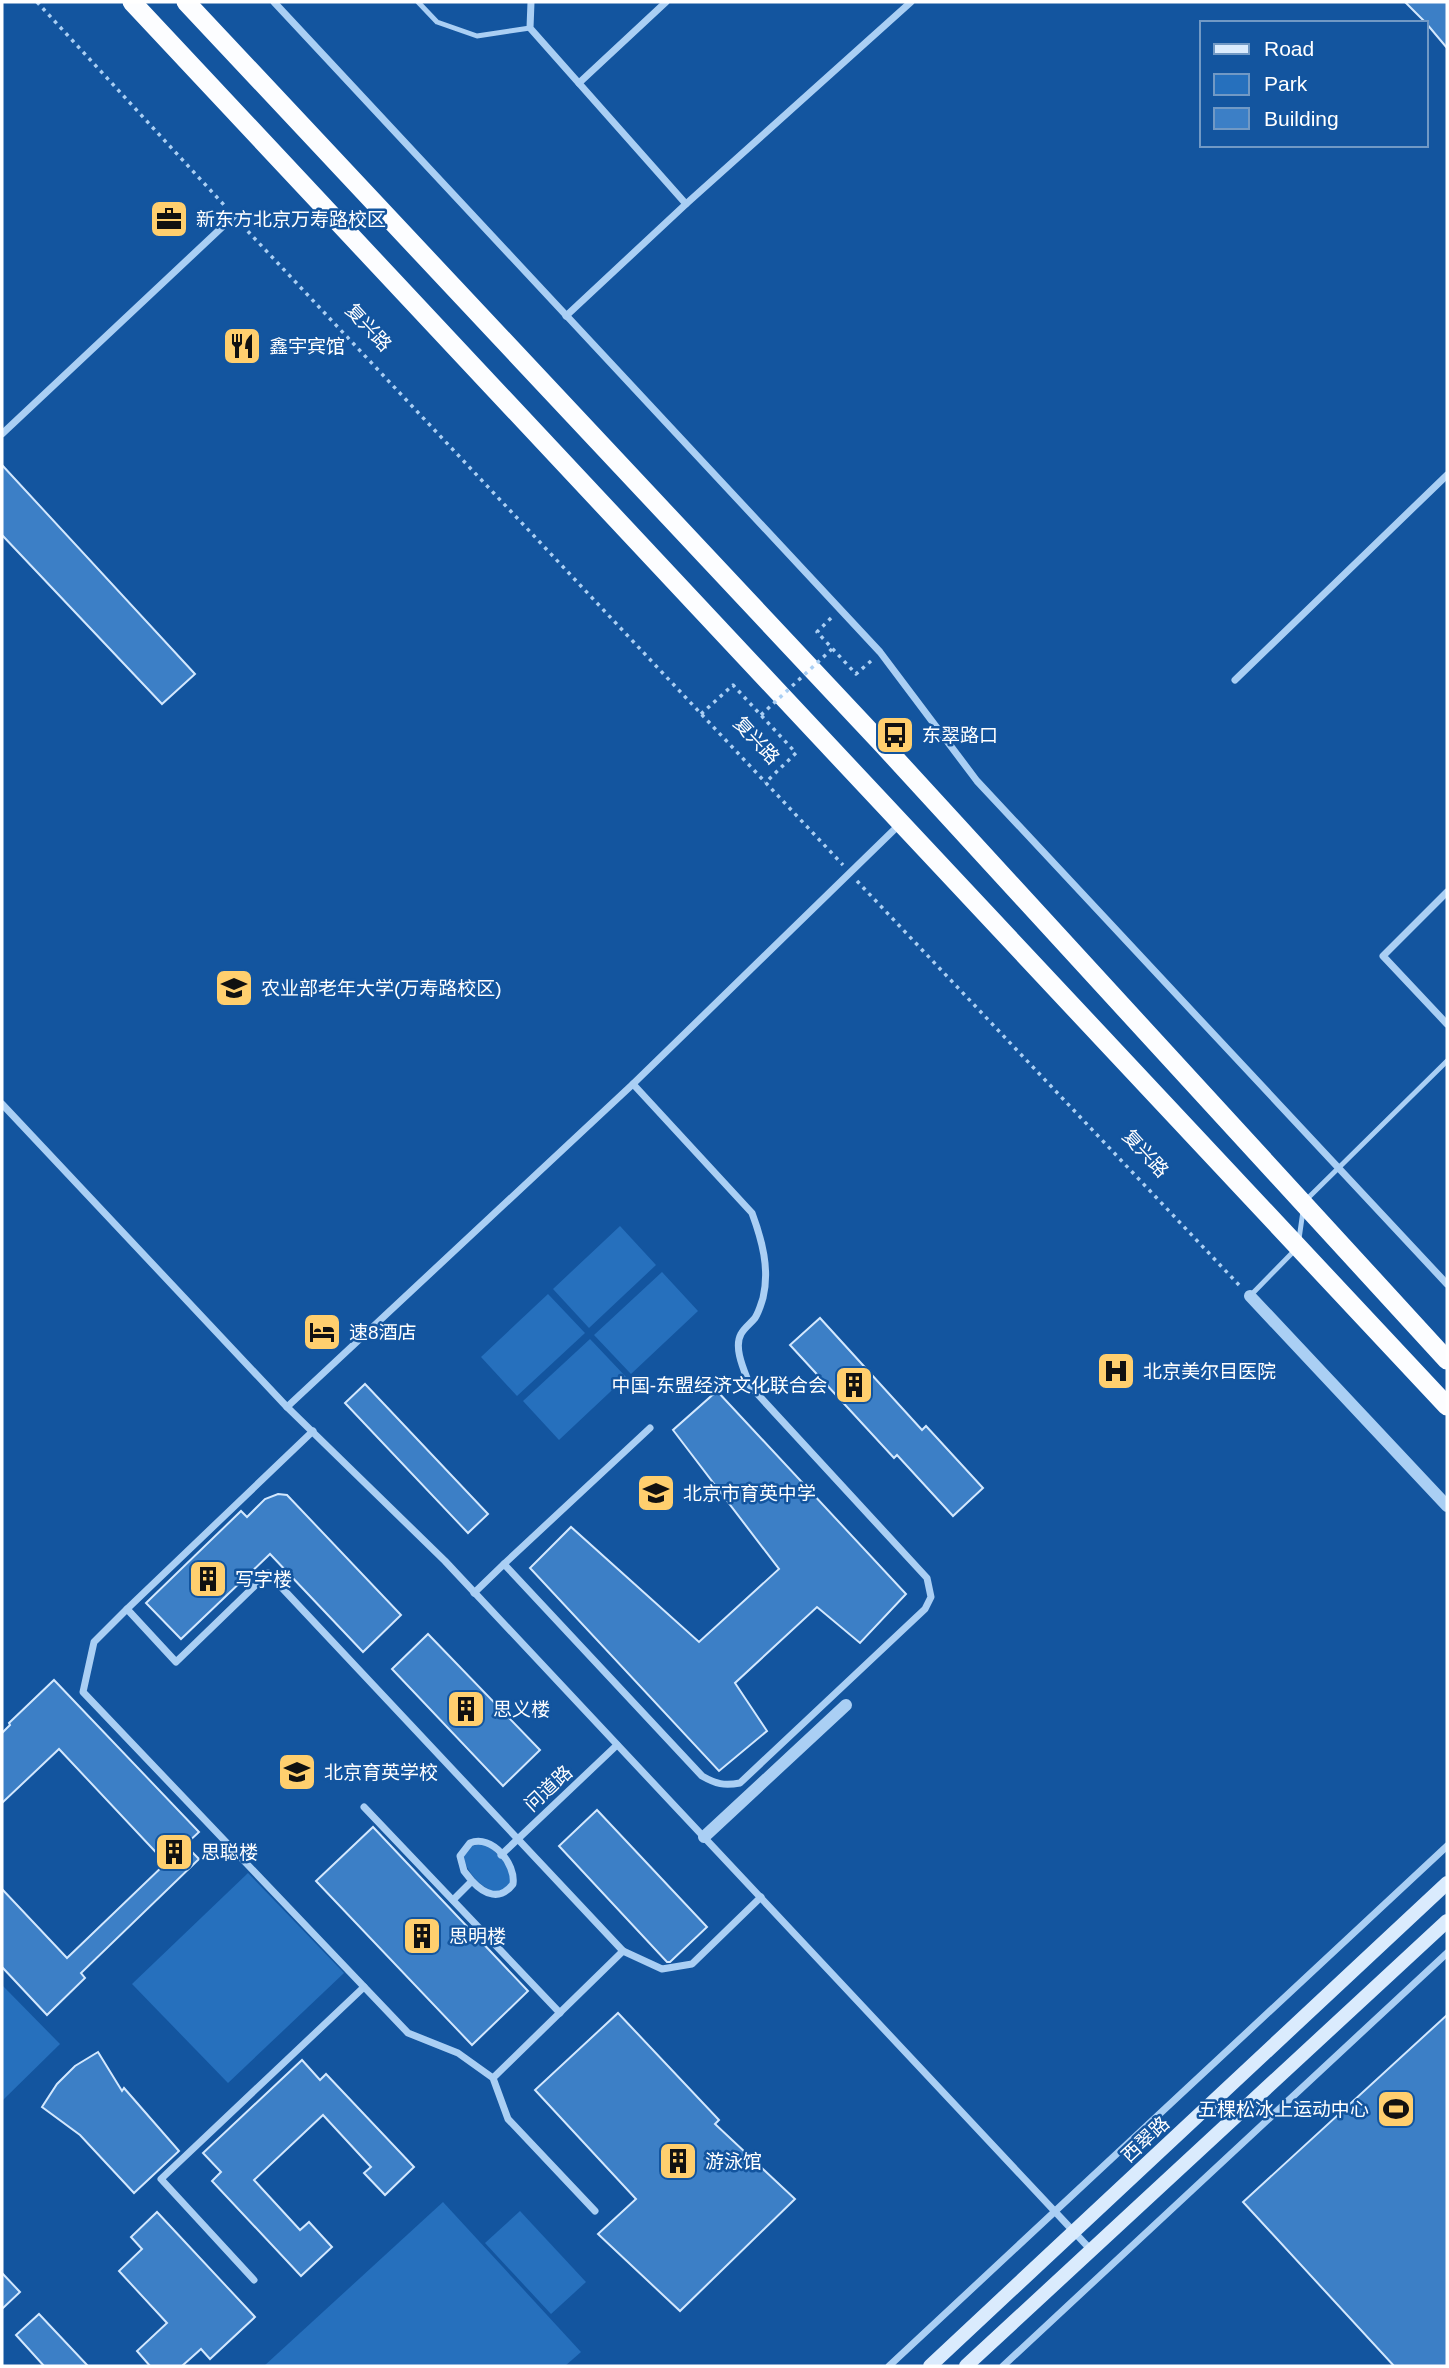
<svg xmlns="http://www.w3.org/2000/svg" width="1449" height="2368" viewBox="0 0 1449 2368" font-family="Arial,'Noto Sans SC',sans-serif">
  <rect width="100%" height="100%" fill="#13559f"/>
  <g fill="#2670bd">
    <polygon points="620,1226 656,1265 589,1328 553,1289"/>
    <polygon points="662,1272 698,1311 631,1374 594,1335"/>
    <polygon points="548,1294 585,1333 517,1396 481,1357"/>
    <polygon points="590,1339 626,1377 559,1440 523,1401"/>
    <path d="M 485,1843 L 504,1860 L 512,1877 L 509,1886 L 496,1893 C 478,1885 467,1873 463,1855 L 467,1847 Z"/>
    <polygon points="248,1873 344,1973 228,2083 132,1984"/>
    <polygon points="2,1985 60,2044 2,2101"/>
    <polygon points="443,2202 581,2352 565,2366 264,2366"/>
    <polygon points="520,2211 586,2282 551,2314 485,2243"/>
  </g>
  <g fill="#3c7fc6" stroke="#d3e8fe" stroke-width="2">
    <polygon points="1405,2 1447,2 1447,48 1426,23"/>
    <polygon points="2,465 195,674 162,704 2,535"/>
    <polygon points="820,1318 922,1430 926,1426 983,1488 953,1516 897,1455 894,1458 790,1345"/>
    <polygon points="365,1384 488,1514 468,1533 345,1403"/>
    <polygon points="717,1391 906,1594 860,1643 817,1607 735,1683 767,1731 719,1771 530,1568 571,1527 699,1642 779,1569 673,1430"/>
    <polygon points="278,1494 287,1495 401,1615 363,1652 270,1554 181,1639 146,1603 241,1511 247,1517 265,1499"/>
    <polygon points="428,1634 540,1750 503,1786 392,1669"/>
    <polygon points="54,1680 199,1832 185,1845 199,1859 81,1973 85,1978 47,2015 2,1967 2,1889 67,1958 166,1863 59,1749 2,1803 2,1733 10,1725 9,1723"/>
    <polygon points="597,1810 707,1927 670,1962 667,1962 559,1846"/>
    <polygon points="373,1827 528,1991 472,2045 316,1881"/>
    <polygon points="618,2013 719,2120 715,2124 795,2199 680,2311 598,2234 636,2199 535,2090"/>
    <polygon points="1447,2015 1447,2366 1394,2366 1243,2202"/>
    <polygon points="98,2052 122,2091 124,2088 179,2151 134,2193 80,2135 42,2107 57,2084 75,2066"/>
    <polygon points="302,2060 320,2080 326,2074 414,2167 385,2195 364,2173 371,2167 323,2115 254,2180 300,2230 309,2222 332,2247 301,2276 212,2181 221,2172 203,2153"/>
    <polygon points="157,2212 255,2317 210,2359 201,2349 182,2366 150,2366 137,2351 167,2323 119,2271 142,2249 131,2237"/>
    <polygon points="2,2273 20,2292 2,2309"/>
    <polygon points="39,2314 88,2366 44,2366 16,2335"/>
  </g>
  <g fill="none" stroke-linecap="round" stroke-linejoin="round">
    <g stroke="#aacff4" stroke-width="3.5" stroke-dasharray="3.5 5" stroke-linecap="butt">
      <polyline points="37,2 225,206"/>
      <polyline points="242,225 843,865"/>
      <polyline points="831,618 817,632 856,674 871,661"/>
      <polyline points="701,714 733,685 796,753 765,783"/>
      <polyline points="857,881 1239,1285"/>
    </g>
    <g stroke="#aacff4" stroke-width="5">
      <polyline points="418,2 437,22 477,36 530,28"/>
      <polyline points="1307,1199 1447,1061"/>
      <polyline points="1299,1239 1303,1211"/>
      <polyline points="1250,1296 1294,1251"/>
    </g>
    <g stroke="#aacff4" stroke-width="7">
      <polyline points="274,2 880,652 977,781 1447,1284"/>
      <polyline points="531,2 530,28 686,204"/>
      <polyline points="579,83 666,2"/>
      <polyline points="566,316 686,204 911,2"/>
      <polyline points="2,434 234,216"/>
      <polyline points="1235,680 1447,475"/>
      <polyline points="1447,892 1383,956 1447,1024"/>
      <polyline points="2,1104 287,1407 445,1561 1091,2250"/>
      <polyline points="287,1407 633,1084 900,824"/>
      <polyline points="504,1564 650,1428"/>
      <path d="M 474,1593 L 504,1564 L 702,1776 C 716,1784 724,1786 740,1783 L 925,1609 L 931,1597 L 927,1578 L 750,1386 C 745,1372 733,1348 741,1334 C 744,1328 751,1323 755,1318 C 759,1312 761,1304 763,1298 C 770,1269 762,1240 752,1213 L 633,1084"/>
      <polyline points="127,1609 313,1431"/>
      <polyline points="364,1807 560,2013"/>
      <polyline points="501,1855 617,1745"/>
      <path d="M 453,1900 L 472,1881 C 485,1895 500,1901 513,1884 C 516,1864 492,1834 470,1843 L 460,1856 L 464,1871 L 472,1881"/>
      <polyline points="623,1951 662,1969 692,1964 761,1897"/>
      <polyline points="493,2078 623,1951 268,1573 176,1662 127,1609 94,1642 83,1692 408,2033 458,2053 493,2078 508,2119 595,2211"/>
      <polyline points="254,2280 161,2179 364,1987"/>
      <polyline points="889,2366 1447,1846"/>
      <polyline points="1003,2366 1447,1953"/>
    </g>
    <g stroke="#aacff4" stroke-width="12">
      <polyline points="1250,1296 1447,1506"/>
      <polyline points="704,1837 846,1705"/>
    </g>
    <g stroke="#daebfd" stroke-width="14">
      <polyline points="930,2366 1447,1883"/>
      <polyline points="966,2366 1447,1921"/>
    </g>
    <g stroke="#fcfdff" stroke-width="19">
      <polyline points="132,2 1447,1406"/>
      <polyline points="186,2 883,745 1447,1360"/>
    </g>
    <polyline stroke="#aacff4" stroke-width="3.5" stroke-dasharray="3.5 5" stroke-linecap="butt" points="761,715 832,649"/>
  </g>
  <defs>
    <symbol id="office-square" viewBox="-11 -11 22 22"><rect x="-9" y="-9" width="18" height="18" rx="4" fill="#ffcf6e" stroke="#13559f"/><path d="M-6-3h4V-5.5h4V-3h4V5H-6ZM-1-4.5V-3h2v-1.5ZM-6 0V1H6V0Z" fill="#111"/></symbol>
    <symbol id="restaurant-square" viewBox="-11 -11 22 22"><rect x="-9" y="-9" width="18" height="18" rx="4" fill="#ffcf6e" stroke="#13559f"/><path d="M-5-6h1v4h1v-4h1v4h1v-4h1v5L-1.5 .5V6h-2V.5L-5-1ZM5-6V6H3V1.5H1.5Q1.5-4 5-6Z" fill="#111"/></symbol>
    <symbol id="bus-square" viewBox="-11 -11 22 22"><rect x="-9" y="-9" width="18" height="18" rx="4" fill="#ffcf6e" stroke="#13559f"/><path d="M-5-6H5V4H4V6H2V4H-2V6H-4V4H-5ZM-3.5-4V0h7V-4ZM-3.5 1.2v1.5H-2V1.2ZM2 1.2v1.5H3.5V1.2Z" fill="#111"/></symbol>
    <symbol id="university-square" viewBox="-11 -11 22 22"><rect x="-9" y="-9" width="18" height="18" rx="4" fill="#ffcf6e" stroke="#13559f"/><path d="M0-5L7-2L0 1L-7-2ZM-4 1L0 2.5L4 1V4Q0 6-4 4Z" fill="#111"/></symbol>
    <symbol id="hotel-square" viewBox="-11 -11 22 22"><rect x="-9" y="-9" width="18" height="18" rx="4" fill="#ffcf6e" stroke="#13559f"/><path d="M-6-4.5h1.5V1H6V5H4.5V3h-9V5H-6ZM-4 0a1.8 1.8 0 1 1 3.6 0ZM.5 0V-2.5h3Q6-2.5 6 0Z" fill="#111"/></symbol>
    <symbol id="hospital-square" viewBox="-11 -11 22 22"><rect x="-9" y="-9" width="18" height="18" rx="4" fill="#ffcf6e" stroke="#13559f"/><path d="M-5-5h3v3.5h4V-5h3V5h-3V1.5h-4V5h-3Z" fill="#111"/></symbol>
    <symbol id="building-square" viewBox="-11 -11 22 22"><rect x="-9" y="-9" width="18" height="18" rx="4" fill="#ffcf6e" stroke="#13559f"/><path d="M-4-6H4V6H1V3H-1V6H-4ZM-2.5-4.3h1.7v1.8h-1.7ZM.8-4.3h1.7v1.8H.8ZM-2.5-1h1.7V.8h-1.7ZM.8-1h1.7V.8H.8Z" fill="#111"/></symbol>
    <symbol id="school-square" viewBox="-11 -11 22 22"><rect x="-9" y="-9" width="18" height="18" rx="4" fill="#ffcf6e" stroke="#13559f"/><path d="M0-5L7-2L0 1L-7-2ZM-4 1L0 2.5L4 1V4Q0 6-4 4Z" fill="#111"/></symbol>
    <symbol id="stadium-square" viewBox="-11 -11 22 22"><rect x="-9" y="-9" width="18" height="18" rx="4" fill="#ffcf6e" stroke="#13559f"/><path d="M0-5a6.5 5 0 1 0 0 10a6.5 5 0 1 0 0-10ZM-3.5-1.8h7v3.6h-7Z" fill="#111"/></symbol>
  </defs>
  <g fill-rule="evenodd">
    <use href="#office-square" x="147" y="197" width="44" height="44"/>
    <use href="#restaurant-square" x="220" y="324" width="44" height="44"/>
    <use href="#bus-square" x="873" y="713" width="44" height="44"/>
    <use href="#university-square" x="212" y="966" width="44" height="44"/>
    <use href="#hotel-square" x="300" y="1310" width="44" height="44"/>
    <use href="#hospital-square" x="1094" y="1349" width="44" height="44"/>
    <use href="#building-square" x="832" y="1363" width="44" height="44"/>
    <use href="#school-square" x="634" y="1471" width="44" height="44"/>
    <use href="#building-square" x="186" y="1557" width="44" height="44"/>
    <use href="#building-square" x="444" y="1687" width="44" height="44"/>
    <use href="#school-square" x="275" y="1750" width="44" height="44"/>
    <use href="#building-square" x="152" y="1830" width="44" height="44"/>
    <use href="#building-square" x="400" y="1914" width="44" height="44"/>
    <use href="#stadium-square" x="1374" y="2087" width="44" height="44"/>
    <use href="#building-square" x="656" y="2139" width="44" height="44"/>
  </g>
  <g text-anchor="middle" stroke-width="5" stroke-linejoin="round" paint-order="stroke">
    <g font-size="19" fill="#fff" stroke="#13559f" text-anchor="start">
      <text x="196" y="226">新东方北京万寿路校区</text>
      <text x="269" y="353">鑫宇宾馆</text>
      <text x="922" y="742">东翠路口</text>
      <text x="261" y="995">农业部老年大学(万寿路校区)</text>
      <text x="349" y="1339">速8酒店</text>
      <text x="1143" y="1378">北京美尔目医院</text>
      <text x="827" y="1392" text-anchor="end">中国-东盟经济文化联合会</text>
      <text x="683" y="1500">北京市育英中学</text>
      <text x="235" y="1586">写字楼</text>
      <text x="493" y="1716">思义楼</text>
      <text x="324" y="1779">北京育英学校</text>
      <text x="201" y="1859">思聪楼</text>
      <text x="449" y="1943">思明楼</text>
      <text x="1369" y="2116" text-anchor="end">五棵松冰上运动中心</text>
      <text x="705" y="2168">游泳馆</text>
    </g>
    <g font-size="19" fill="#fff" stroke="#13559f">
      <text transform="translate(369 327) rotate(47)" y="7">复兴路</text>
      <text transform="translate(757 740) rotate(47)" y="7">复兴路</text>
      <text transform="translate(1146 1153) rotate(47)" y="7">复兴路</text>
      <text transform="translate(548 1788) rotate(-43)" y="7">问道路</text>
      <text transform="translate(1145 2139) rotate(-43)" y="7">西翠路</text>
    </g>
  </g>
  <rect width="1449" height="2368" fill="none" stroke="#ffffff" stroke-width="7"/>
  <rect x="1200" y="21" width="228" height="126" fill="#13559f" stroke="#7199c5" stroke-width="2"/>
  <rect x="1214" y="44" width="35" height="10" fill="#daebfd" stroke="#7199c5" stroke-width="2"/>
  <text x="1264" y="56" font-size="21" fill="#ffffff">Road</text>
  <rect x="1214" y="74" width="35" height="21" fill="#2670bd" stroke="#7199c5" stroke-width="2"/>
  <text x="1264" y="91" font-size="21" fill="#ffffff">Park</text>
  <rect x="1214" y="108" width="35" height="21" fill="#3c7fc6" stroke="#7199c5" stroke-width="2"/>
  <text x="1264" y="126" font-size="21" fill="#ffffff">Building</text>
</svg>
